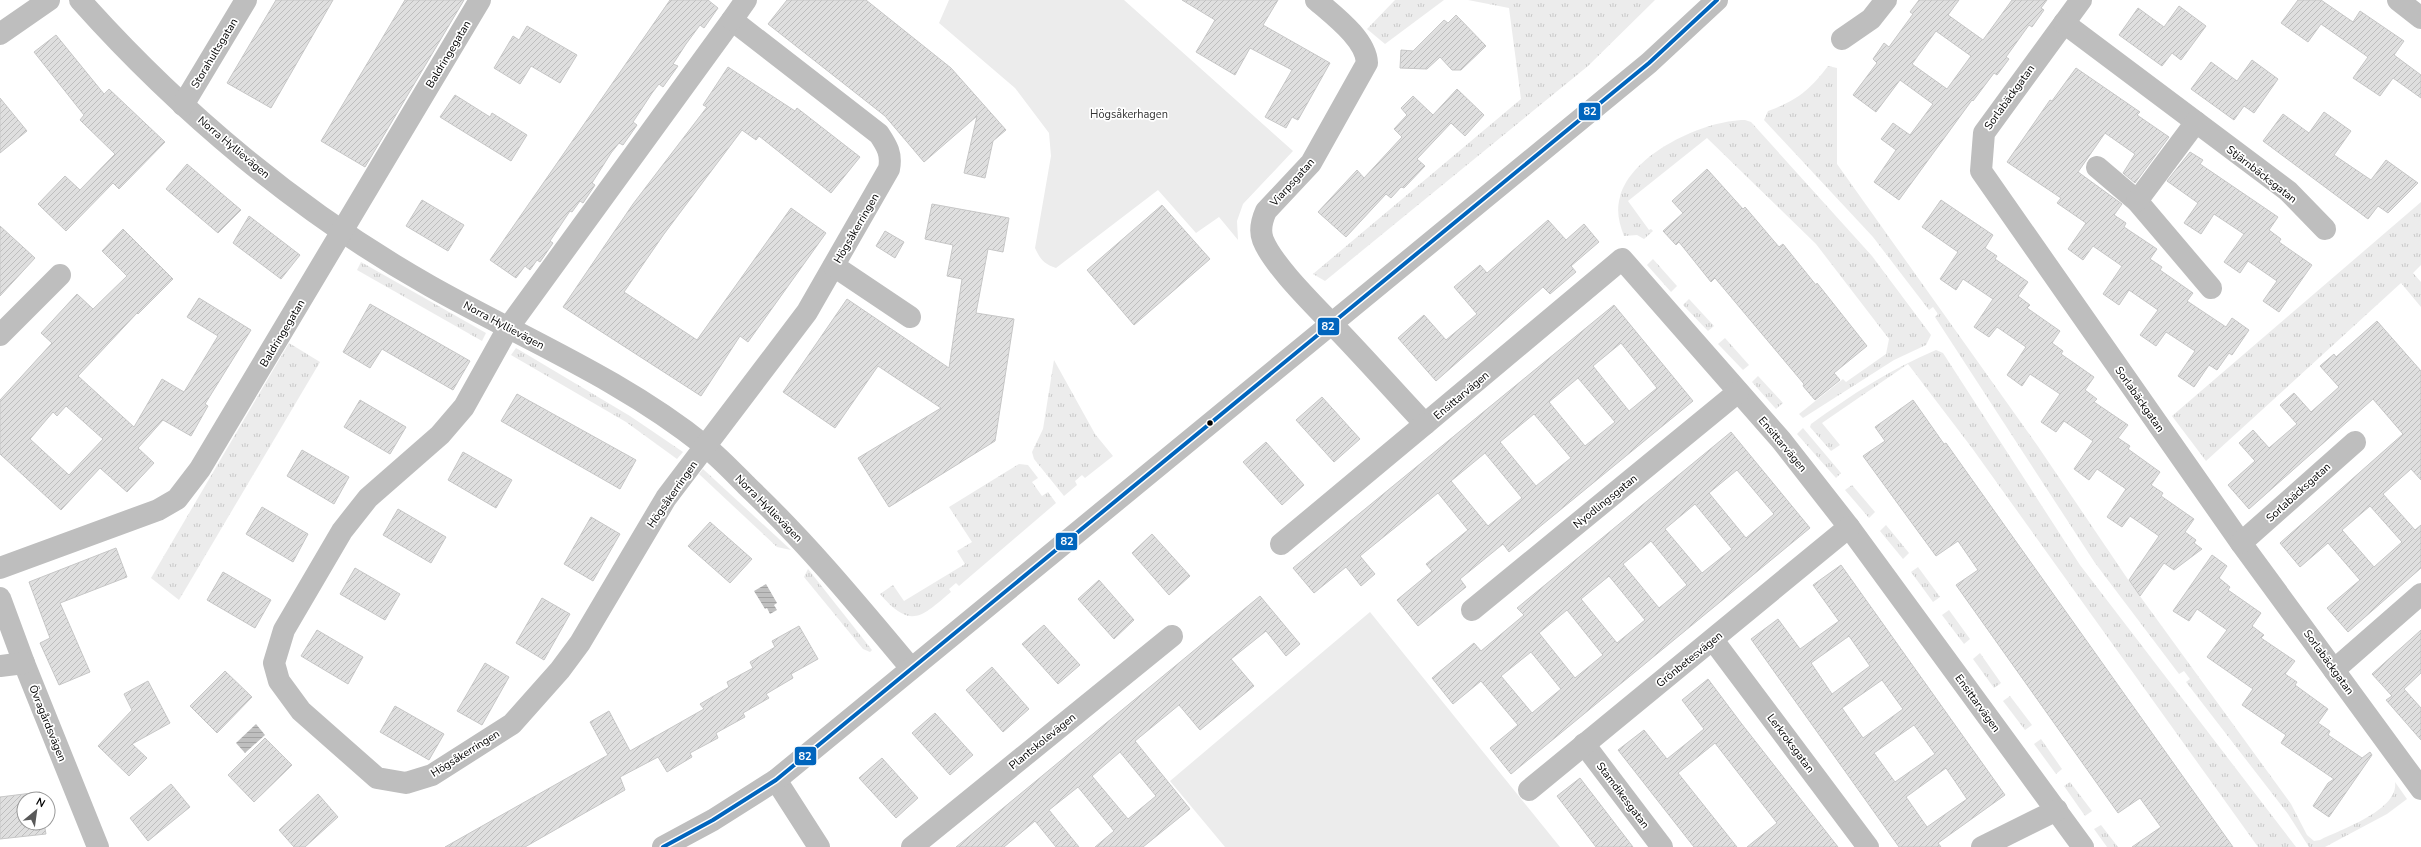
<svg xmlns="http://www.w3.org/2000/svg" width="2421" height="847" viewBox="0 0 2421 847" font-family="'Nunito Sans',sans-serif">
  <defs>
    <pattern id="grass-tufts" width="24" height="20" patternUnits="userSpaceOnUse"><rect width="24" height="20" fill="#ececec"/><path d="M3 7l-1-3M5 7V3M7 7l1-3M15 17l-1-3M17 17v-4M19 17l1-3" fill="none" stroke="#c9c9c9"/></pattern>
    <pattern id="water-rules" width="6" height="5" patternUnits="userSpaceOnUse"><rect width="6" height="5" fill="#bfbfbf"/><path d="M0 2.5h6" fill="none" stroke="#a2a2a2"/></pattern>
    <pattern id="building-hatch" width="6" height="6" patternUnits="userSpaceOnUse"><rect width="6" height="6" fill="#dfdfdf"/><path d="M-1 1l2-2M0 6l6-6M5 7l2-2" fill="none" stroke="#bebebe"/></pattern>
  </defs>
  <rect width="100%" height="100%" fill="#fff"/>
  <g fill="url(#grass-tufts)">
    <polygon points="1395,0 1444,0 1385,44 1367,29"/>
    <polygon points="1468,0 1655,0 1588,66 1325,281 1313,274 1521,99 1509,8"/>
    <path d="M 1828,66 L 1837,68 L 1837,164 L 2037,445 L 2129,581 L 2291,804 L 2307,835 L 2314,841 L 2320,840 C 2342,829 2399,810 2395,782 L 2407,799 L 2387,814 L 2325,847 L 2309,847 L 2288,814 L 2186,682 L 2190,679 L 2184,671 L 2179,674 L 2095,563 L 1935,317 L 1938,314 L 1933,307 L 1929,310 L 1873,237 L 1764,120 L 1768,111 C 1796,101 1810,90 1828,66 Z"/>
    <path d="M 1745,120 L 1751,122 L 1872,256 L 1931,335 L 1926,345 L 1894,360 L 1803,418 L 1799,414 L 1843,379 L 1846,382 L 1886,354 L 1889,339 L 1816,244 L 1707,138 L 1628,201 L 1649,230 L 1651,229 L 1653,231 L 1644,239 L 1637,235 L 1624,236 C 1619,223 1616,211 1620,197 C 1631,154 1704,120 1745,120 Z"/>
    <polygon points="2421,202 2421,265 2413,273 2421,282 2421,307 2401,283 2206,461 2172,416"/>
    <polygon points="1653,259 1677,286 1671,292 1647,265"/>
    <polygon points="361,262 486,333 482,341 357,270"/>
    <polygon points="1689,299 1714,326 1708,331 1683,305"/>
    <polygon points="1725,338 1749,365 1743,370 1718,344"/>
    <polygon points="289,343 320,362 179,600 151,578"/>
    <polygon points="516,348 630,416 683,452 677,459 626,422 511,355"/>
    <path d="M 1936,350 L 1943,353 L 2080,565 L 2296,847 L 2258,847 L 1972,448 L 1908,364 L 1822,423 L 1840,445 L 1831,451 L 1810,427 L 1811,424 C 1851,395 1891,369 1936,350 Z"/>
    <polygon points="1054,360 1095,434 1113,456 1085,478 1082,475 1075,481 1077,485 1064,496 1034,459 1032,452 1043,429"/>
    <polygon points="1758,376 1783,403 1776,409 1752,382"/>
    <polygon points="1803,428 1841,473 1836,478 1797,434"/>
    <path d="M 1019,464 L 1028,465 L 1038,478 L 1032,482 L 1042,496 L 1048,492 L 1056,503 L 959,586 L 956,583 L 949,589 L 951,592 C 921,617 911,630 880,594 L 893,585 L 904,601 L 965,564 L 957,551 L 972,542 L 949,507 Z"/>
    <polygon points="703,469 791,550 777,547 699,474"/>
    <polygon points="1852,485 1875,512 1869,518 1845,490"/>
    <polygon points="1886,525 1909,553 1903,559 1880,531"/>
    <polygon points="1918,567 1940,597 1933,602 1911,572"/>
    <polygon points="808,569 872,650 870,652 863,649 804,577"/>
    <polygon points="1949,610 1970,639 1964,644 1942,615"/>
    <polygon points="1980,653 2001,683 1994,688 1973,659"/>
    <polygon points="2010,696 2032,725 2025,730 2003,701"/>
    <polygon points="2041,739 2062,769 2056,774 2034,744"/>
    <polygon points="2070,782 2092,811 2085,816 2064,786"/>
    <polygon points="2101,825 2118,847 2107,847 2094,829"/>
  </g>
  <g fill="#ececec">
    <path d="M 949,0 L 1124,0 L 1293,151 L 1243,204 L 1237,221 L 1238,240 L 1219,217 L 1196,233 L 1158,190 L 1056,268 C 1044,264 1040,259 1035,248 L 1051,156 L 1049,133 L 1015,88 L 939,23 Z"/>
    <polygon points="1370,612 1560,847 1225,847 1170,781"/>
  </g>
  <g fill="url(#water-rules)">
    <polygon points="766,584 777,603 774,605 777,610 770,614 767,608 765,609 754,591"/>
    <polygon points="256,724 265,735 245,753 236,743"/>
  </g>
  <g fill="url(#building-hatch)" stroke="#c7c7c7" fill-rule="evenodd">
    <polygon points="276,0 333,0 271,108 227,83"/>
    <polygon points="405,0 464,0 365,167 321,141"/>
    <polygon points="670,0 708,0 718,8 704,28 700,25 686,44 673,64 678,66 663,87 659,84 652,93 633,122 637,125 623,145 619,143 611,153 592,183 595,185 583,203 580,201 572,212 570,211 550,241 553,243 540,262 537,260 530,270 525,266 516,278 490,260"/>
    <polygon points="787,0 866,0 951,68 1006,130 993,141 985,178 964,173 977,116 924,162 885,116 768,24"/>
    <polygon points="1182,0 1278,0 1263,25 1330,63 1298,120 1292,117 1286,128 1265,117 1292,70 1250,48 1235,75 1196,52 1215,20"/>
    <path d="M 1919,0 L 1959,0 L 1948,15 L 1983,40 L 2012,0 L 2047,0 L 2041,8 L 2044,10 L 2032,27 L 2029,25 L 2006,57 L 2009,59 L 1997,75 L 1994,73 L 1973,101 L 1972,100 L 1899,200 L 1874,182 L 1896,150 L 1881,139 L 1893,123 L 1910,135 L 1933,104 L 1900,80 L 1876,112 L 1853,95 L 1877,63 L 1873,59 L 1884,43 L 1889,47 L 1913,14 L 1910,12 ZM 1936,31 L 1971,56 L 1947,89 L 1912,64 Z"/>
    <polygon points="2298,0 2321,0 2353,22 2360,11 2404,41 2394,55 2421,75 2421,98 2393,78 2380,96 2353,78 2368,57 2321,24 2308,42 2281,23"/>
    <polygon points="2179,6 2206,26 2181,60 2172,53 2162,66 2119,35 2138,8 2164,27"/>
    <polygon points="1456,15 1486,46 1461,70 1452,70 1440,57 1427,69 1400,68 1401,50 1413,51 1444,20 1448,23"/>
    <polygon points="527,26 577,55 560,83 531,66 520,84 494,68 513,36 519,40"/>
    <polygon points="56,35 104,94 109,89 165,142 119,189 113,183 66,231 38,204 65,176 80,190 115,154 80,120 84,115 34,52"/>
    <polygon points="2252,60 2278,79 2254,113 2244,106 2234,120 2191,89 2211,62 2237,81"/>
    <polygon points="728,67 795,111 797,108 860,157 831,193 759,136 756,140 742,130 664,234 624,292 697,340 791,208 826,233 748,342 740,336 701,396 563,307 633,204 707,107 703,105"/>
    <polygon points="2076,68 2140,112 2137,115 2169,137 2135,183 2123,173 2135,154 2105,133 2078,172 2122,204 2114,215 2126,223 2124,227 2157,249 2150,259 2162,267 2160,270 2193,293 2187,301 2226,327 2232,318 2249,330 2232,355 2229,353 2217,370 2209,365 2194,387 2178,376 2195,351 2166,332 2156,346 2140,335 2158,310 2129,290 2119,305 2103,294 2122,266 2093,246 2083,260 2068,249 2086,223 2057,203 2061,198 2007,162 2050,100 2052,101"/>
    <polygon points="1457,89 1484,115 1465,136 1451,123 1417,159 1425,166 1404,188 1401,187 1391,198 1386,194 1346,237 1318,212 1357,170 1364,178 1402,137 1394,129 1407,115 1401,108 1413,96 1433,115"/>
    <polygon points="455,95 490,117 492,113 527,135 511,161 440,117"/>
    <polygon points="0,98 27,131 0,153"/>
    <polygon points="2324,112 2351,131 2334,155 2371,180 2386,160 2418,183 2388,213 2378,206 2368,219 2263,141 2283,114 2309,133"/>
    <polygon points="2190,152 2203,160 2200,164 2278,217 2269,230 2281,239 2279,242 2312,265 2279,312 2263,301 2277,281 2248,261 2240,273 2224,262 2244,234 2214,214 2201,234 2184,223 2198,203 2167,181"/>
    <polygon points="187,164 241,210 218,233 166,189"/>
    <polygon points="1707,169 1743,209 1745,207 1779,247 1783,244 1816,285 1817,283 1867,346 1834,373 1840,380 1815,400 1803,386 1804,384 1715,278 1711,282 1679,242 1676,245 1663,231 1683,213 1672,201"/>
    <polygon points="422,200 464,225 448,251 406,226"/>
    <polygon points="1941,200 1993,235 1985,248 1997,256 1995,259 2028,282 2018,296 2030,305 2027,308 2060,331 2052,343 2063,351 2061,354 2094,377 2085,390 2097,399 2094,402 2128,425 2118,438 2130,446 2128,449 2160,472 2151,485 2163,493 2161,496 2194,519 2185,532 2196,540 2194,543 2202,549 2174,570 2164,563 2140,596 2129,580 2159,536 2130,516 2122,527 2107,517 2126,489 2097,469 2089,480 2074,469 2093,441 2064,421 2056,432 2041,422 2060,394 2030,374 2022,386 2007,375 2026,347 1997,327 1989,337 1974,327 1993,299 1963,279 1956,290 1940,279 1958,252 1922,227"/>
    <polygon points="932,204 1009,218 1003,252 988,249 976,313 1014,319 995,441 889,507 858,458 941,408 878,366 835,428 783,392 847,299 949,368 962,279 947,276 953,245 925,239"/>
    <polygon points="1162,205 1210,259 1134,325 1087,270"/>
    <polygon points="249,216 300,255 281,279 233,243"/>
    <polygon points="1548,220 1566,240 1584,224 1599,242 1571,266 1576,272 1550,294 1543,287 1436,381 1398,338 1424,315 1446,340 1477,314 1454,287 1480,265 1487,273"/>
    <polygon points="0,226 35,258 0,296"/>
    <path d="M 123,229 L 173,279 L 138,314 L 137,313 L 78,376 L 134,427 L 162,379 L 184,392 L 218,336 L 187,317 L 199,298 L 251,330 L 205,404 L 208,406 L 191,436 L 163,420 L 138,448 L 154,463 L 127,492 L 100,468 L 61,510 L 0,454 L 0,400 L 52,343 L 41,333 L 77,294 L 93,309 L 127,276 L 102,251 ZM 66,406 L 103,439 L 69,475 L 30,439 L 53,412 L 57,416 Z"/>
    <polygon points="885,231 904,242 895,258 876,246"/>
    <polygon points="370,304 470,361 453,390 382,349 370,368 343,352"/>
    <path d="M 1614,305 L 1693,401 L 1509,552 L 1503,544 L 1460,579 L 1466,587 L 1418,626 L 1397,600 L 1432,571 L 1426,564 L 1468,530 L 1438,493 L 1360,556 L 1375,574 L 1361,586 L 1346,567 L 1314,593 L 1293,568 ZM 1621,343 L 1657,388 L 1629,411 L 1593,366 ZM 1578,378 L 1615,422 L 1585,446 L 1549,402 ZM 1534,414 L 1571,458 L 1536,486 L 1500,442 ZM 1485,453 L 1522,498 L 1488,526 L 1451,481 Z"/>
    <path d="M 2377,321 L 2421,371 L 2421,480 L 2411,469 L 2383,494 L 2415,530 L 2421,525 L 2421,568 L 2348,632 L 2327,608 L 2360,580 L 2328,543 L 2300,567 L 2280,543 L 2403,434 L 2373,399 L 2249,509 L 2228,485 L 2255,461 L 2239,443 L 2253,430 L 2269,448 L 2297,424 L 2280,405 L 2294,393 L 2311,412 L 2339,387 L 2320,366 L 2334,354 L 2336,357 ZM 2370,506 L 2402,542 L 2374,567 L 2342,530 Z"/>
    <polygon points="517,394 636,460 620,489 501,421"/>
    <polygon points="1322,397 1360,439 1334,462 1296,420"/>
    <polygon points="360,400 406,427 390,454 344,427"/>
    <polygon points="1913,400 1944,444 1946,443 2233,847 2132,847 2161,827 2140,798 2118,813 1956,585 1978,570 1958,541 1936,556 1863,456 1885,441 1875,427"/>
    <path d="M 1731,432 L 1810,528 L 1511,774 L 1490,748 L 1518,725 L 1481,681 L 1453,704 L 1432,678 L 1474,643 L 1481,651 L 1524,615 L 1517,608 ZM 1737,470 L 1774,514 L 1746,538 L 1709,493 ZM 1695,504 L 1732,549 L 1702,573 L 1665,529 ZM 1651,541 L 1687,585 L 1659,608 L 1623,564 ZM 1609,576 L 1645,620 L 1617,643 L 1581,599 ZM 1567,610 L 1603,655 L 1575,678 L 1539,633 ZM 1531,652 L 1561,689 L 1532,713 L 1501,676 Z"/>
    <polygon points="1266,442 1304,485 1282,505 1243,462"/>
    <polygon points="302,450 349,477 334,504 287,476"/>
    <polygon points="463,452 512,480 496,508 448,480"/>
    <polygon points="262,507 308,534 293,562 246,534"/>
    <polygon points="398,509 446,537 431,563 383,535"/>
    <polygon points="591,517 620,534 593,581 564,564"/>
    <polygon points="710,522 752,559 730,583 688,546"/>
    <polygon points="1152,534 1190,576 1169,595 1132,553"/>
    <polygon points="116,548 127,577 60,603 90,672 59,685 40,643 50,638 29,582"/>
    <polygon points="2212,555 2227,566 2219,578 2230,587 2228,590 2261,613 2252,626 2264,635 2261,638 2295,661 2285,674 2297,682 2295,685 2328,709 2318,723 2330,731 2328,735 2362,758 2370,752 2372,755 2329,817 2313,806 2328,783 2334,779 2281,743 2286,735 2242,705 2253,689 2207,657 2227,630 2197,609 2189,621 2173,611"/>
    <path d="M 1841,565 L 2005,795 L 1938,843 L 1941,847 L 1899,847 L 1751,639 L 1778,619 L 1800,649 L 1839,621 L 1813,585 ZM 1849,636 L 1870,666 L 1832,694 L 1811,663 ZM 1882,680 L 1903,709 L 1863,738 L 1842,708 ZM 1914,725 L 1935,754 L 1895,782 L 1874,753 ZM 1946,768 L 1967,799 L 1927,827 L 1906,797 Z"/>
    <polygon points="355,568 400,594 385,620 340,594"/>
    <polygon points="223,572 271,600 255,628 207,600"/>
    <polygon points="1099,580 1134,620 1114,639 1078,599"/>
    <path d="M 1260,596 L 1300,644 L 1286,656 L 1266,631 L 1231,659 L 1254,686 L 1200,730 L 1179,705 L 1135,741 L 1190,809 L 1143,847 L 1095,847 L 1114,831 L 1078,787 L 1049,810 L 1079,847 L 1056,847 L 1035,821 L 1004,847 L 956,847 ZM 1120,752 L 1156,796 L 1128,819 L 1092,776 Z"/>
    <polygon points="542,598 570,614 544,660 516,643"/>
    <polygon points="1044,625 1080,665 1058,684 1022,644"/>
    <polygon points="799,626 818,659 791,674 793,678 766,694 769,698 743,713 745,717 716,733 718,738 690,753 692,757 667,772 658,757 620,777 625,790 525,847 445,847 608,755 590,722 609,711 630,751 704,709 700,704 729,687 727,682 753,668 750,662 775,647 772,641"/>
    <polygon points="317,630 363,657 348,684 301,656"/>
    <polygon points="2421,630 2421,673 2404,689 2421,708 2421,740 2386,700 2392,696 2372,674"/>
    <polygon points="485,663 509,677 482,725 457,711"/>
    <polygon points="992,667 1029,709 1003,732 966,690"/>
    <polygon points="225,671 252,697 217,733 190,706"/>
    <polygon points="1708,679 1741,723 1838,847 1747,847 1777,823 1715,743 1678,773 1737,847 1694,847 1618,750 1644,730 1667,759 1687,743 1704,729 1682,700"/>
    <polygon points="148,681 170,723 132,744 147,758 129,776 98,746 132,710 124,694"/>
    <polygon points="395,706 444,734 429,760 380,732"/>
    <polygon points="935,713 973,755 950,775 912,733"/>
    <polygon points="265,738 292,765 254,802 228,775"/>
    <polygon points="882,758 918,798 896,818 859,778"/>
    <polygon points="1580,778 1633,847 1596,847 1557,796"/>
    <polygon points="171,784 190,807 148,841 130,818"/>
    <polygon points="40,792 41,799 24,799 24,823 44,823 46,834 0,839 0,797"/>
    <polygon points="318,794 338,817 305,847 294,847 279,830"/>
  </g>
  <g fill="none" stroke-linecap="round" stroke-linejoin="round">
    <g stroke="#bebebe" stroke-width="22">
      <path d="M 80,0 C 180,112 299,212 430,286 C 522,338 622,379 705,446 C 720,458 734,473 748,487 C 807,543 858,605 910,667"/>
      <path d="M 1316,0 C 1333,15 1366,39 1367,63 L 1311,163 L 1266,211 C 1262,220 1259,230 1263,240 C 1273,265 1313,304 1332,324 C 1364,357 1394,391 1425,424 L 1622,259 L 1781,440 L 1849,527 L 2083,847"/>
      <polyline points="2081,0 1984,133 1981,171 2241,543 2421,789"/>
      <polyline points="2398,0 2421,18"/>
      <path d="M 732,20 L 879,134 C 887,146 892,154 889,169 L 807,312 L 666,498 L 580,643 L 560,670 L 512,724 L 432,775 L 406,783 L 377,778 L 301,711 L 279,681 L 274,663 L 284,630 L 342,531 L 368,498 L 440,435 L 464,407 L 508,328 Z"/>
      <polyline points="732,20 746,0"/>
      <polyline points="2064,23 2288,191 2325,229"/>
      <polyline points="0,34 49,0"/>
      <polyline points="1842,39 1871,19 1886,0"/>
      <polyline points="183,105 246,0"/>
      <polyline points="2097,167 2137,201 2211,288"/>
      <polyline points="2137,201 2196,122"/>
      <polyline points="834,266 910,317"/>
      <polyline points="0,335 60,275"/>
      <polyline points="2241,543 2355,442"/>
      <polyline points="1281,544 1425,424"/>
      <polyline points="0,568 158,510 177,499 200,469 480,0"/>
      <polyline points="0,598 24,663 98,847"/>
      <polyline points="1472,610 1738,392"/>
      <polyline points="1713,640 1868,847"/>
      <polyline points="0,666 24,663"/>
      <polyline points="2334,670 2421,594"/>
      <polyline points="1584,744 1662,847"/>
      <polyline points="776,780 819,847"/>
      <polyline points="1529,790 1849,527"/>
      <polyline points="663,847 713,820 776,780 1649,63 1717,0"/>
      <polyline points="912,847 1172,636"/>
      <polyline points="1982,847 2057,810"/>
    </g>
    <defs>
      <polyline id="bus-1" points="663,847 713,820 776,780 1649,63 1717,0"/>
    </defs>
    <use href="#bus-1" stroke="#fff" stroke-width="7"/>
    <use href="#bus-1" stroke="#0065bd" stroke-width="4"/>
  </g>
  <circle fill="#000" stroke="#fff" stroke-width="1.5" cx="1210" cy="423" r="3.5"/>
  <g text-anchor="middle" stroke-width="3.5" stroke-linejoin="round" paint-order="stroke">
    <g font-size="11" fill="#000" stroke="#fff">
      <text transform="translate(214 53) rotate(-59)" y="4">Storahultsgatan</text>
      <text transform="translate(448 54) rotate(-59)" y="4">Baldringegatan</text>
      <text transform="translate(2009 97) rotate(-54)" y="4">Sorlabäckgatan</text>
      <text transform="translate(234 147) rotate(40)" y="4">Norra Hyllievägen</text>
      <text transform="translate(2262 174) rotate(38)" y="4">Stjärnbäcksgatan</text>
      <text transform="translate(1292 182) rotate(-48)" y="4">Viarpsgatan</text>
      <text transform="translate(856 228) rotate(-60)" y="4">Högsåkerringen</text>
      <text transform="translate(504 325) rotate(28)" y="4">Norra Hyllievägen</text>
      <text transform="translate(282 333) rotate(-59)" y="4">Baldringegatan</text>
      <text transform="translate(1461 395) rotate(-40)" y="4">Ensittarvägen</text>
      <text transform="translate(2140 399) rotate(55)" y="4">Sorlabäckgatan</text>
      <text transform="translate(1783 444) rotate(50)" y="4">Ensittarvägen</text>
      <text transform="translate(2298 492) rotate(-42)" y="4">Sorlabäcksgatan</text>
      <text transform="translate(672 494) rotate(-55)" y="4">Högsåkerringen</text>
      <text transform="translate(1605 501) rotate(-39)" y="4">Nyodlingsgatan</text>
      <text transform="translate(769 508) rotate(45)" y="4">Norra Hyllievägen</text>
      <text transform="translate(1689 659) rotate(-39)" y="4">Grönbetesvägen</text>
      <text transform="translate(2329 662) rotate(54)" y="4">Sorlabäckgatan</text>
      <text transform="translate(1978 703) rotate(54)" y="4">Ensittarvägen</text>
      <text transform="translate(48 723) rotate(68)" y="4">Övragårdsvägen</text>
      <text transform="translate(1042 741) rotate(-39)" y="4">Plantskolevägen</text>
      <text transform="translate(1791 743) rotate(53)" y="4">Lerkroksgatan</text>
      <text transform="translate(465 753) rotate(-32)" y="4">Högsåkerringen</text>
      <text transform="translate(1623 795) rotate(53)" y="4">Stamdikesgatan</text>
    </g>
    <g font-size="11" fill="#333" stroke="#fff">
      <text x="1129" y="118">Högsåkerhagen</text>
    </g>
  </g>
  <g stroke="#fff" stroke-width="1.5">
    <rect x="1578" y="102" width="23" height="19" rx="4" fill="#0065bd"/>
    <rect x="1317" y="317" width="23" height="19" rx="4" fill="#0065bd"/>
    <rect x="1055" y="532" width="23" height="19" rx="4" fill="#0065bd"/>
    <rect x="794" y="746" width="23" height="20" rx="4" fill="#0065bd"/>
  </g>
  <g font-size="11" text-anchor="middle" font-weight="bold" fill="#fff">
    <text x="1590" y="115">82</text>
    <text x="1328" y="330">82</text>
    <text x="1067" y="545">82</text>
    <text x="805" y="760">82</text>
  </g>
  <g transform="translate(36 811) rotate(29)"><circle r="19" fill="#ffffff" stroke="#999999"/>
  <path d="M0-3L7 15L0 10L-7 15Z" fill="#595959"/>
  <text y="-6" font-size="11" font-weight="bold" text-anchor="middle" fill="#000000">N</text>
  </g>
</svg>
